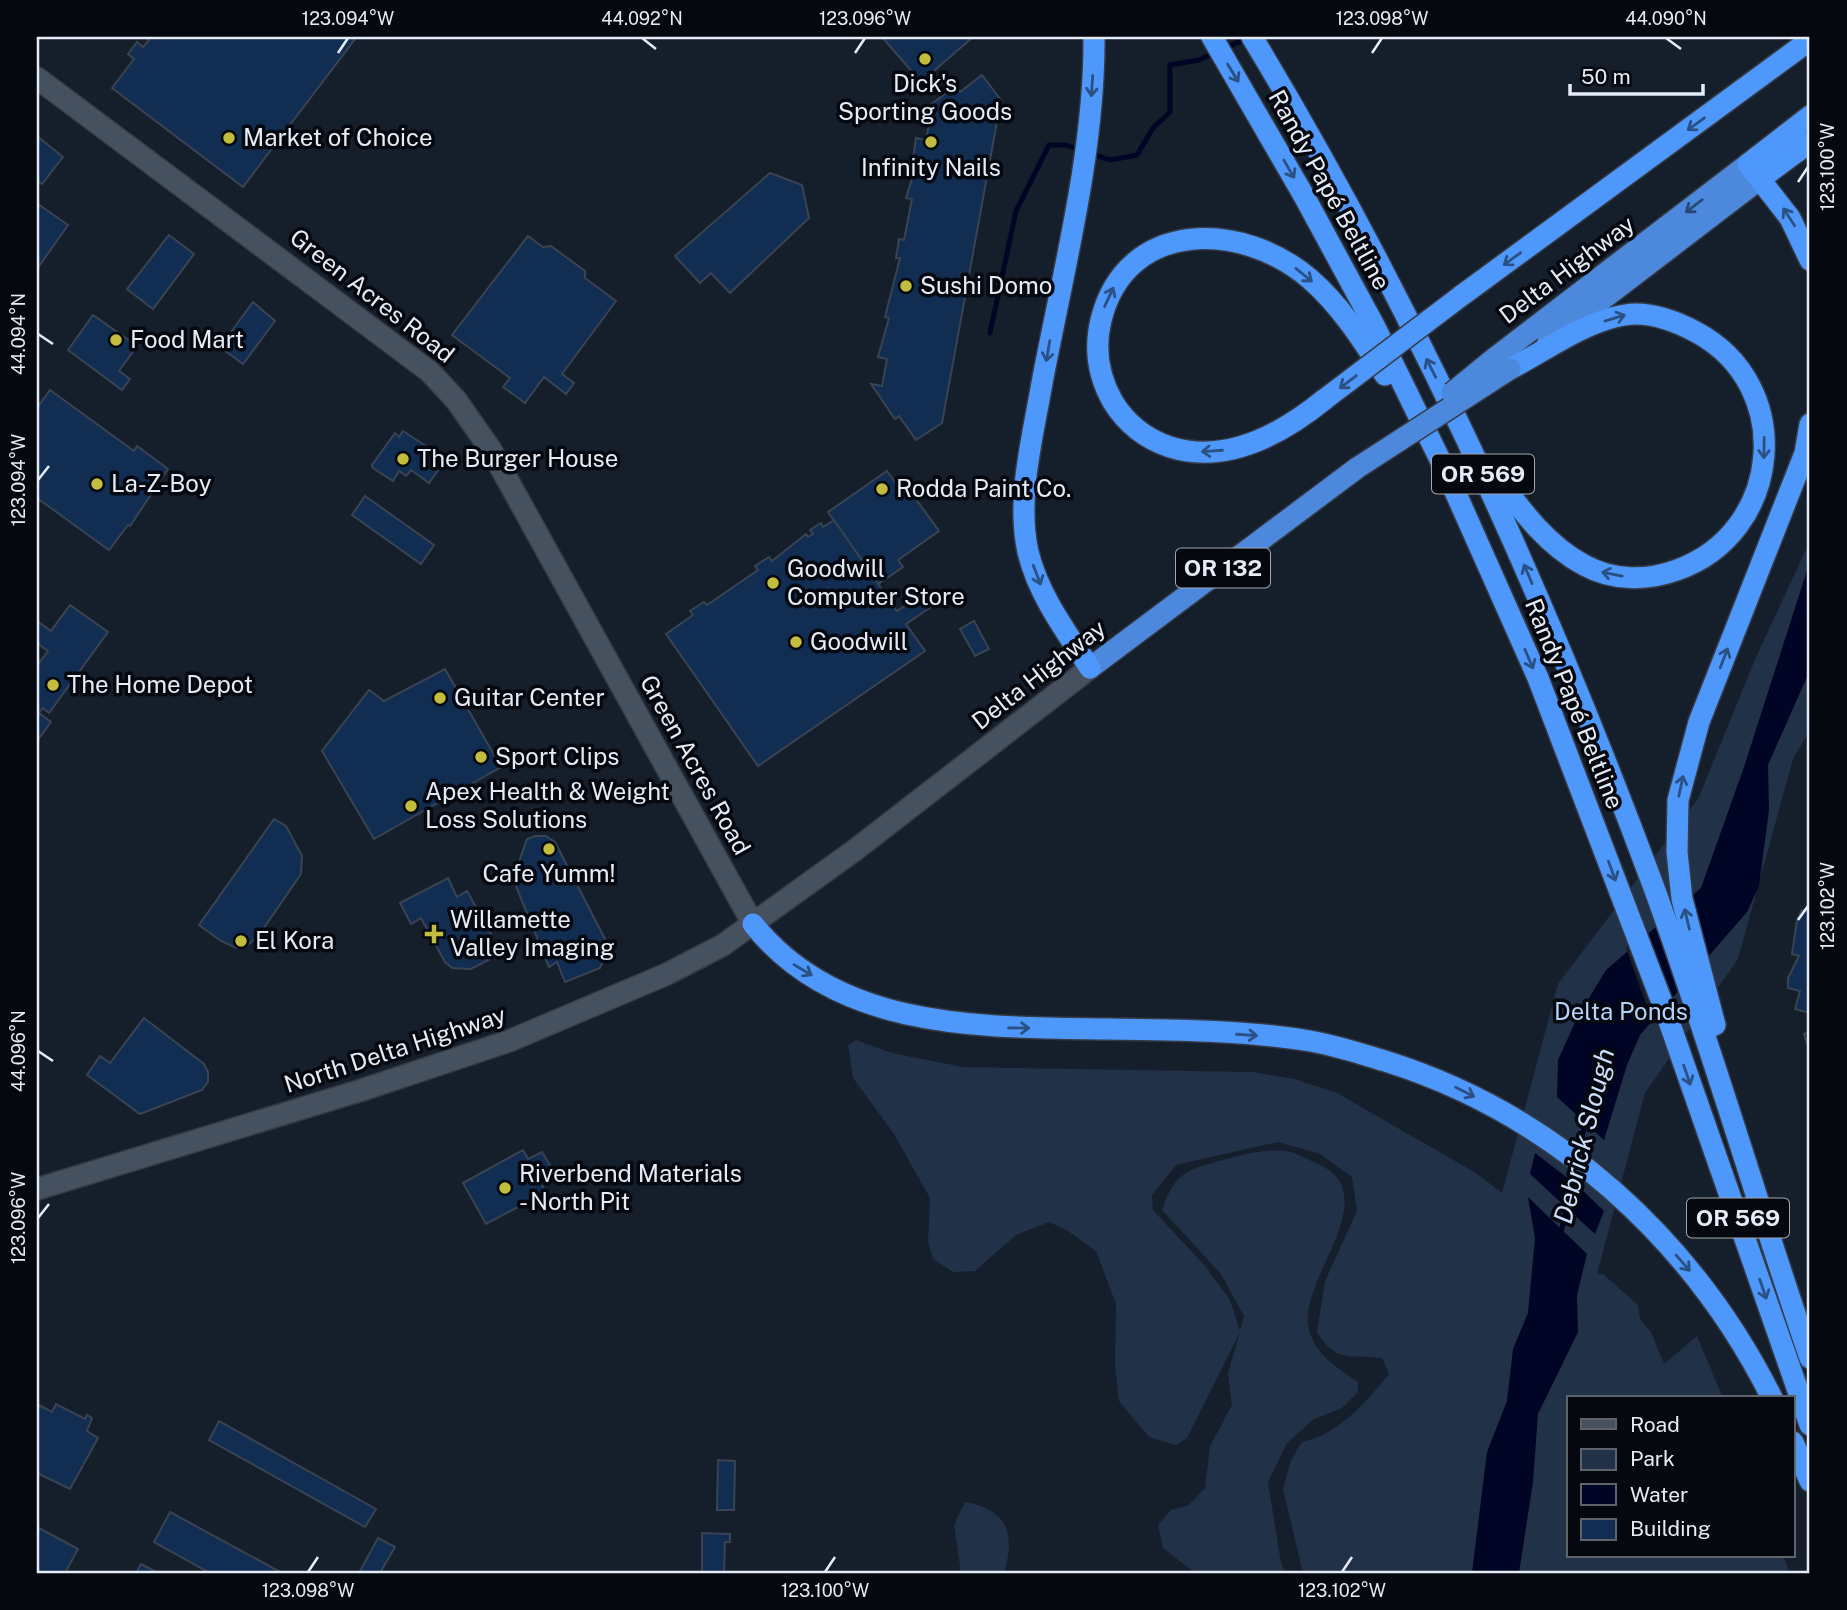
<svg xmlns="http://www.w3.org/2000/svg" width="1847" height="1610" viewBox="0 0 1847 1610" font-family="'Public Sans',sans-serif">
  <rect width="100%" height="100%" fill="#151e2b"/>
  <g fill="#213147">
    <path d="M 1810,541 L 1810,730 L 1793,759 L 1738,959 L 1645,1093 L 1597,1274 L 1603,1274 L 1638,1305 L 1640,1319 L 1651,1332 L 1664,1364 L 1697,1336 L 1723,1398 L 1569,1398 L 1569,1556 L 1783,1556 L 1790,1573 L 1303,1573 L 1283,1489 L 1291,1460 L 1302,1442 C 1339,1434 1366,1402 1389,1374 L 1382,1358 C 1349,1354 1337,1364 1317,1332 L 1325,1281 L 1357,1211 L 1352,1177 L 1320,1154 L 1278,1142 L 1176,1165 L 1152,1195 L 1153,1210 L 1205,1266 L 1230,1300 L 1240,1331 L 1244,1316 L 1221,1274 L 1162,1210 C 1173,1179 1180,1172 1212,1163 C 1233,1157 1264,1148 1286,1151 C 1296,1152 1306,1159 1316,1163 C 1387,1192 1303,1275 1308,1323 C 1311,1352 1336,1367 1358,1382 L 1358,1392 L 1342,1408 L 1314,1419 L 1287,1443 L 1268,1482 L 1281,1563 L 1286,1573 L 1195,1573 L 1163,1548 L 1158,1525 L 1171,1510 L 1189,1505 L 1205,1488 L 1210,1446 L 1232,1405 L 1228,1373 L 1240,1332 L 1187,1438 L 1176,1445 L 1149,1437 L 1119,1401 L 1115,1366 L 1116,1304 L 1096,1251 L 1068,1231 L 1049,1222 L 1016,1235 L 975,1271 L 953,1272 L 933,1259 L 928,1242 L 930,1198 L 894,1134 L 853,1078 L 848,1045 L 856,1040 L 892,1053 L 963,1067 L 1252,1072 L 1294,1079 L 1337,1093 L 1476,1173 L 1502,1193 L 1558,984 L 1698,799 L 1756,657 Z"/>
    <path d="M 965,1502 C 1007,1509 1016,1534 1004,1573 L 961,1573 L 954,1525 Z"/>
  </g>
  <g fill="#000425">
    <polygon points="1810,561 1810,670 1768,765 1769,810 1759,886 1747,912 1640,1035 1627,1065 1604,1140 1557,1097 1558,1060 1578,1016 1606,970 1701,888 1744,767"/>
    <polygon points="1535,1153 1578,1186 1604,1211 1595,1234 1530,1174"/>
    <polygon points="1528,1197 1587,1254 1577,1295 1578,1332 1538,1414 1533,1482 1519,1573 1472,1573 1487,1452 1507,1401 1513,1349 1528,1313 1535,1238"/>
  </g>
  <polygon fill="#151e2b" points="1647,929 1672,1004 1667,1009 1650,1016 1626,948"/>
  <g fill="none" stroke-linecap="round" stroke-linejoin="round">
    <g stroke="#000425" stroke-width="5">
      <polyline points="1225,48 1248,38"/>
      <polyline points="1090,153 1110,160 1137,155 1153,128 1170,112 1170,65 1199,60 1216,52"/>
      <polyline points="990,333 1016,211 1049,145 1066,145 1080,150"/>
      <polyline points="1578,1155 1587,1116"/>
      <polyline points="1560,1237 1568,1202"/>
    </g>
  </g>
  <g fill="#112d52" stroke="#394352" stroke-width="2">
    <polygon points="144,37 351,37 355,39 243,187 112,88 134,59 128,54 137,42 143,47 149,40"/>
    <polygon points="882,37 973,37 921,82"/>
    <polygon points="982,75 1001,100 942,423 916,440 899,416 895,419 871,384 882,386 887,359 878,357 889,318 885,317 900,258 896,258 899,239 904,240 912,199 906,198 918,159 913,158 916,138 926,140 931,113 922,111 956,86 960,92"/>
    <polygon points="37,136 63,157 42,184 37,180"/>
    <polygon points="770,173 802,185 809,218 730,293 711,273 700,283 675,256"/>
    <polygon points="38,204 68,225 37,269 37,206"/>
    <polygon points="169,235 194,254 153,309 127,289"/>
    <polygon points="528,236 543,247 551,246 585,271 585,278 616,301 562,374 574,383 566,394 544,377 525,403 503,387 510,378 452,335"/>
    <polygon points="253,302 275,321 243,364 220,347"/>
    <polygon points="93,315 137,346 119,371 130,379 122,390 68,350"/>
    <polygon points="50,390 134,451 137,446 168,469 130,526 128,525 109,550 37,498 37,408"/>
    <polygon points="403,431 426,446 421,452 441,466 429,483 411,470 406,476 399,471 393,481 373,468 372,465 395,433 399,437"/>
    <polygon points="887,471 902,492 908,488 939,531 898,560 903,567 878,584 828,512"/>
    <polygon points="365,496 434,545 421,564 352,515"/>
    <polygon points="834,520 897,611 928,590 937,603 906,624 925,651 758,766 666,634 693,615 690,611 704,602 707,605 758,570 755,566 769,557 772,561 806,534 808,537 813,534 810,530 821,523 823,527"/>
    <polygon points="70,605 108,632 49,713 43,708 39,713 51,722 37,741 37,661 39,663 48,651 37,643 37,621 51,631"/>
    <polygon points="974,621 989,649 975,656 960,629"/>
    <polygon points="445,669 501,767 374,839 322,751 369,690 384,701"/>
    <polygon points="274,819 286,826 302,856 301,874 257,938 247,945 236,948 221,941 199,925"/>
    <polygon points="535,836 546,836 555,842 606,941 607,952 600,968 565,982 557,962 549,967 513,879 527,839"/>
    <polygon points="448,878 457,897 467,891 491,934 487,936 498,955 471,969 452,968 445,962 421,918 411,924 400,903"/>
    <polygon points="1810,909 1810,1013 1795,1009 1800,991 1788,988 1788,978 1799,956 1792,954 1797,920 1802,910 1809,912"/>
    <polygon points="144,1018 204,1064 208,1072 208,1082 202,1090 140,1114 87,1075 100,1056 110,1063"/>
    <polygon points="1810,1032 1810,1053 1804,1034"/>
    <polygon points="523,1150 528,1159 542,1152 556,1175 541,1184 546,1192 486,1224 463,1183"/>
    <polygon points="37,1404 52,1412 56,1404 85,1419 87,1415 92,1418 87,1431 98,1438 70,1489 37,1473"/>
    <polygon points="219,1421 376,1509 365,1527 209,1440"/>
    <polygon points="718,1460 735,1461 734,1510 717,1510"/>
    <polygon points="170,1512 282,1573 210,1573 154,1542"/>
    <polygon points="37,1527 78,1549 65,1573 37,1573"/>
    <polygon points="702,1533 730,1534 730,1542 725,1542 724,1573 702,1573"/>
    <polygon points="378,1538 395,1547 380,1573 359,1573"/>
    <polygon points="141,1564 158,1573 136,1573"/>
  </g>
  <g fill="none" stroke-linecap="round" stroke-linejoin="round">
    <defs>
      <g id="tertiary">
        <polyline points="37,78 430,372 456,400 491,450 753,924"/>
        <polyline points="37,1189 362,1090 509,1041 667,974 723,945 855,850 1090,668"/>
      </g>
      <g id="trunk">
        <polyline points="1548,341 1760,179"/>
        <polyline points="1496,357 1748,164"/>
        <polyline points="1090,668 1357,468"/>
      </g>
      <g id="motorway">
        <polyline points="1212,37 1304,196 1375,327 1449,478 1538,678 1665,1010 1810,1425"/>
        <path d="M 1252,37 C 1414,305 1544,592 1653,885 C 1710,1041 1756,1201 1810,1358"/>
        <polyline points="1810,116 1748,164 1790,218 1810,260"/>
        <polyline points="1760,179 1810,142"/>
        <polyline points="1461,296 1810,40"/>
        <path d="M 1325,399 C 1282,434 1227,465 1170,447 C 1146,439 1126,423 1113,402 C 1098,376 1094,349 1101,320 C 1126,218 1243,221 1310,279 C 1341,306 1363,341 1385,375"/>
        <path d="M 1489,467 C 1517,504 1543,543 1584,565 C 1613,581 1647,581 1677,570 C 1782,533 1797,386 1696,332 C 1675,321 1649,311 1625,315 C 1585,321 1545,351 1510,369"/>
        <path d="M 1090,668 C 1066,632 1038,594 1028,552 C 1016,498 1033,436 1042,383 C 1063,272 1095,150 1094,37"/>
        <path d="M 753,924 C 838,1031 983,1027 1107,1029 C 1174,1030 1244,1030 1310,1041 C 1335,1045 1361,1054 1385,1061 C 1555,1114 1693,1240 1772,1398"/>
        <polyline points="1715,1025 1682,899 1677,852 1678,800 1699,722 1805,453 1810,424"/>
        <polyline points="1793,1442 1810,1481"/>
      </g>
    </defs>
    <use href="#tertiary" stroke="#353a45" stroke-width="24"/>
    <use href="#trunk" stroke="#353a45" stroke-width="24"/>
    <use href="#motorway" stroke="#353a45" stroke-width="24"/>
    <use href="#tertiary" stroke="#465160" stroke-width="21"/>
    <use href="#trunk" stroke="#4c89dc" stroke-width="21"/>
    <use href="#motorway" stroke="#4e97fb" stroke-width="21"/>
    <defs>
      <g id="trunk-bridge">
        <polyline points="1452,393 1496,357"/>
        <polyline points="1357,468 1510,369"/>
      </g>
      <polyline id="motorway-bridge" points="1325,399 1461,296"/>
    </defs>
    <use href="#trunk-bridge" stroke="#353a45" stroke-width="24" stroke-linecap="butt"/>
    <use href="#motorway-bridge" stroke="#353a45" stroke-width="24" stroke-linecap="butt"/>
    <use href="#trunk-bridge" stroke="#4c89dc" stroke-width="21"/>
    <use href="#motorway-bridge" stroke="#4e97fb" stroke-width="21"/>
  </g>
  <defs><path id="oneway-shaft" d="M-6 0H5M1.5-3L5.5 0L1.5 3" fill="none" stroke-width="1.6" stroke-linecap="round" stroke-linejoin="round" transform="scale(1.75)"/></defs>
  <g stroke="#2a5084">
    <use href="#oneway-shaft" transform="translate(1233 73) rotate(59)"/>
    <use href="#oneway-shaft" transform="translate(1092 86) rotate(94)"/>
    <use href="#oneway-shaft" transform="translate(1696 124) rotate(144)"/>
    <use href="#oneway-shaft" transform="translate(1289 169) rotate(60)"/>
    <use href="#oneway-shaft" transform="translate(1789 217) rotate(-123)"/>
    <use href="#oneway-shaft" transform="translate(1512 259) rotate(144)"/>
    <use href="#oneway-shaft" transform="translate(1304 275) rotate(39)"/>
    <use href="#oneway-shaft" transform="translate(1109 297) rotate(-65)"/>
    <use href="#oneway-shaft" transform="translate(1615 318) rotate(-17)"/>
    <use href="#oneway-shaft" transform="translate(1048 351) rotate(100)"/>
    <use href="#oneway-shaft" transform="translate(1431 368) rotate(-117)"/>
    <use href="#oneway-shaft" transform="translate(1348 382) rotate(143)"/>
    <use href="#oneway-shaft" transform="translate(1764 448) rotate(91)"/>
    <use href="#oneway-shaft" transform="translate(1212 451) rotate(176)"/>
    <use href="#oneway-shaft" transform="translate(1528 574) rotate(-113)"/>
    <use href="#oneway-shaft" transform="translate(1612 574) rotate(-169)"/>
    <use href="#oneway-shaft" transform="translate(1037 575) rotate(69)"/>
    <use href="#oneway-shaft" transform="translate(1724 658) rotate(-69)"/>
    <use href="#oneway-shaft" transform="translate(1529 659) rotate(67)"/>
    <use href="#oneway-shaft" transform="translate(1681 786) rotate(-78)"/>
    <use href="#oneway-shaft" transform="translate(1612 871) rotate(70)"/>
    <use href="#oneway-shaft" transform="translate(1687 919) rotate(-103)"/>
    <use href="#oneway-shaft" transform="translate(803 970) rotate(31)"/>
    <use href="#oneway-shaft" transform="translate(1019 1028) rotate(1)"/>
    <use href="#oneway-shaft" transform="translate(1247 1035) rotate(4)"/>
    <use href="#oneway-shaft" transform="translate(1687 1075) rotate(71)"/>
    <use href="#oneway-shaft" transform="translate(1465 1092) rotate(27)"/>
    <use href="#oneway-shaft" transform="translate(1683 1263) rotate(49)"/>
    <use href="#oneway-shaft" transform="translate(1763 1289) rotate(71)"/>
  </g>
  <use stroke="#284875" href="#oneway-shaft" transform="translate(1694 206) rotate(143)"/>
  <path fill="none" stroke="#e6ecf6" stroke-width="2.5" d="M 642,38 L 656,49M 1666,38 L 1681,49M 338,53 L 348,38M 855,53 L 865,38M 1372,53 L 1382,38M 1798,182 L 1808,167M 38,334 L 53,344M 38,480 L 49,466M 1798,920 L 1808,906M 38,1051 L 53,1061M 38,1218 L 49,1204M 308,1572 L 318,1557M 825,1572 L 835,1557M 1342,1572 L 1352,1557"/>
  <g fill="#c2bd3f" stroke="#05080e" stroke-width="2.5">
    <circle cx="925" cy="59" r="7"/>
    <circle cx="229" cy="138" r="7"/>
    <circle cx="931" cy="142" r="7"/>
    <circle cx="906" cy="286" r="7"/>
    <circle cx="116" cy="340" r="7"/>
    <circle cx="403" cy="459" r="7"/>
    <circle cx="97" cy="484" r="7"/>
    <circle cx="882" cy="489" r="7"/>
    <circle cx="773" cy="583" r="7"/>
    <circle cx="796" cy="642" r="7"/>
    <circle cx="53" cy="685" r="7"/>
    <circle cx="440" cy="698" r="7"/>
    <circle cx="481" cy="757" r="7"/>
    <circle cx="411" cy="806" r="7"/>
    <circle cx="549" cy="849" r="7"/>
    <path d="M430.5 923.5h7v7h7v7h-7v7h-7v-7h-7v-7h7z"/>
    <circle cx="241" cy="941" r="7"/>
    <circle cx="505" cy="1188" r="7"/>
  </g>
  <g text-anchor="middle" stroke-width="7" stroke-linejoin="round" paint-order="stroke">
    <g fill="#05080e" stroke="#a2a8b0" stroke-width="2">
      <rect x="1432" y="454.5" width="102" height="39" rx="5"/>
      <rect x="1176" y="548.5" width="94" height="39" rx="5"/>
      <rect x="1687" y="1198.5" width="102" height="39" rx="5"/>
    </g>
    <g font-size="23" font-weight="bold" fill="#e6ecf6">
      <text x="1483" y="482">OR 569</text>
      <text x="1223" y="576">OR 132</text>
      <text x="1738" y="1226">OR 569</text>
    </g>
    <g font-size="24" fill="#e6ecf6" stroke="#05080e" text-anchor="start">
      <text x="925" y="92" text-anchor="middle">Dick's<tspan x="925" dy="28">Sporting Goods</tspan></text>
      <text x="243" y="146">Market of Choice</text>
      <text x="931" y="176" text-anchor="middle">Infinity Nails</text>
      <text x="920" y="294">Sushi Domo</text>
      <text x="130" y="348">Food Mart</text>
      <text x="417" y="467">The Burger House</text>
      <text x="111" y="492">La-Z-Boy</text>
      <text x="896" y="497">Rodda Paint Co.</text>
      <text x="787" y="577">Goodwill<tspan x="787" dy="28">Computer Store</tspan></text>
      <text x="810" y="650">Goodwill</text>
      <text x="67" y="693">The Home Depot</text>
      <text x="454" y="706">Guitar Center</text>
      <text x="495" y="765">Sport Clips</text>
      <text x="425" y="800">Apex Health &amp; Weight<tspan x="425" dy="28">Loss Solutions</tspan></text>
      <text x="549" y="882" text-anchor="middle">Cafe Yumm!</text>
      <text x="450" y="928">Willamette<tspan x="450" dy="28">Valley Imaging</tspan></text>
      <text x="255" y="949">El Kora</text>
      <text x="519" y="1182">Riverbend Materials<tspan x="519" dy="28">- North Pit</tspan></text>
    </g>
    <g font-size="24" fill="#e6ecf6" stroke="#05080e">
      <text transform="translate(1329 190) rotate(61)" y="8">Randy Papé Beltline</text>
      <text transform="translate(1567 270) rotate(-37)" y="8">Delta Highway</text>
      <text transform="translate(372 296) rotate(38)" y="8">Green Acres Road</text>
      <text transform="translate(1039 675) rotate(-38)" y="8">Delta Highway</text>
      <text transform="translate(1574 704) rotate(68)" y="8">Randy Papé Beltline</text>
      <text transform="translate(695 765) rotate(61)" y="8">Green Acres Road</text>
      <text transform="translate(395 1050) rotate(-18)" y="8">North Delta Highway</text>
    </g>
    <g font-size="24" fill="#b6d3fa" stroke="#05080e">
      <text x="1621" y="1020">Delta Ponds</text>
    </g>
    <g font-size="26" font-style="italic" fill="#cde0fb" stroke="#05080e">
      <text transform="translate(1584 1136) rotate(-76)" y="9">Debrick Slough</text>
    </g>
  </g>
  <rect width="1847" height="1610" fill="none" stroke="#05080e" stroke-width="77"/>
  <rect x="1567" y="1396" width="228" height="161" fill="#05080e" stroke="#5f636b" stroke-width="2"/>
  <rect x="1581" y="1419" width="35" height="10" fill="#465160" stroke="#5f636b" stroke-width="2"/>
  <text x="1630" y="1432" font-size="21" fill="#e6ecf6">Road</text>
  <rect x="1581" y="1449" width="35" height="21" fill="#213147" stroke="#5f636b" stroke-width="2"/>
  <text x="1630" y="1466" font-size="21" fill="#e6ecf6">Park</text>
  <rect x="1581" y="1484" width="35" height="21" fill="#000425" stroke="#5f636b" stroke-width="2"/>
  <text x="1630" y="1502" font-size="21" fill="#e6ecf6">Water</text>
  <rect x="1581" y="1519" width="35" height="21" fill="#112d52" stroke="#5f636b" stroke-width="2"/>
  <text x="1630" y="1536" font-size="21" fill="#e6ecf6">Building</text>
  <path d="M1570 84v10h133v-10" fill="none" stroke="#e6ecf6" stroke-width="3.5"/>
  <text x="1581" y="84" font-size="21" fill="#e6ecf6" stroke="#05080e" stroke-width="5" paint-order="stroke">50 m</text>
  <rect x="38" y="38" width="1770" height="1534" fill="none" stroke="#e6ecf6" stroke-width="2.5"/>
  <g font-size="18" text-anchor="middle" fill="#e6ecf6">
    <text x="348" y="25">123.094°W</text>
    <text x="642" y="25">44.092°N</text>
    <text x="865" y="25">123.096°W</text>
    <text x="1382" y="25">123.098°W</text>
    <text x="1666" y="25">44.090°N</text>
    <text transform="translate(1828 167) rotate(-90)" y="6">123.100°W</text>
    <text transform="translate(19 334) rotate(-90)" y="6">44.094°N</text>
    <text transform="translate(19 480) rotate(-90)" y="6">123.094°W</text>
    <text transform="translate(1828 906) rotate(-90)" y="6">123.102°W</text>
    <text transform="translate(19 1051) rotate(-90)" y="6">44.096°N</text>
    <text transform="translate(19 1218) rotate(-90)" y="6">123.096°W</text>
    <text x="308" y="1597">123.098°W</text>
    <text x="825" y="1597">123.100°W</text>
    <text x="1342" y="1597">123.102°W</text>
  </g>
</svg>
